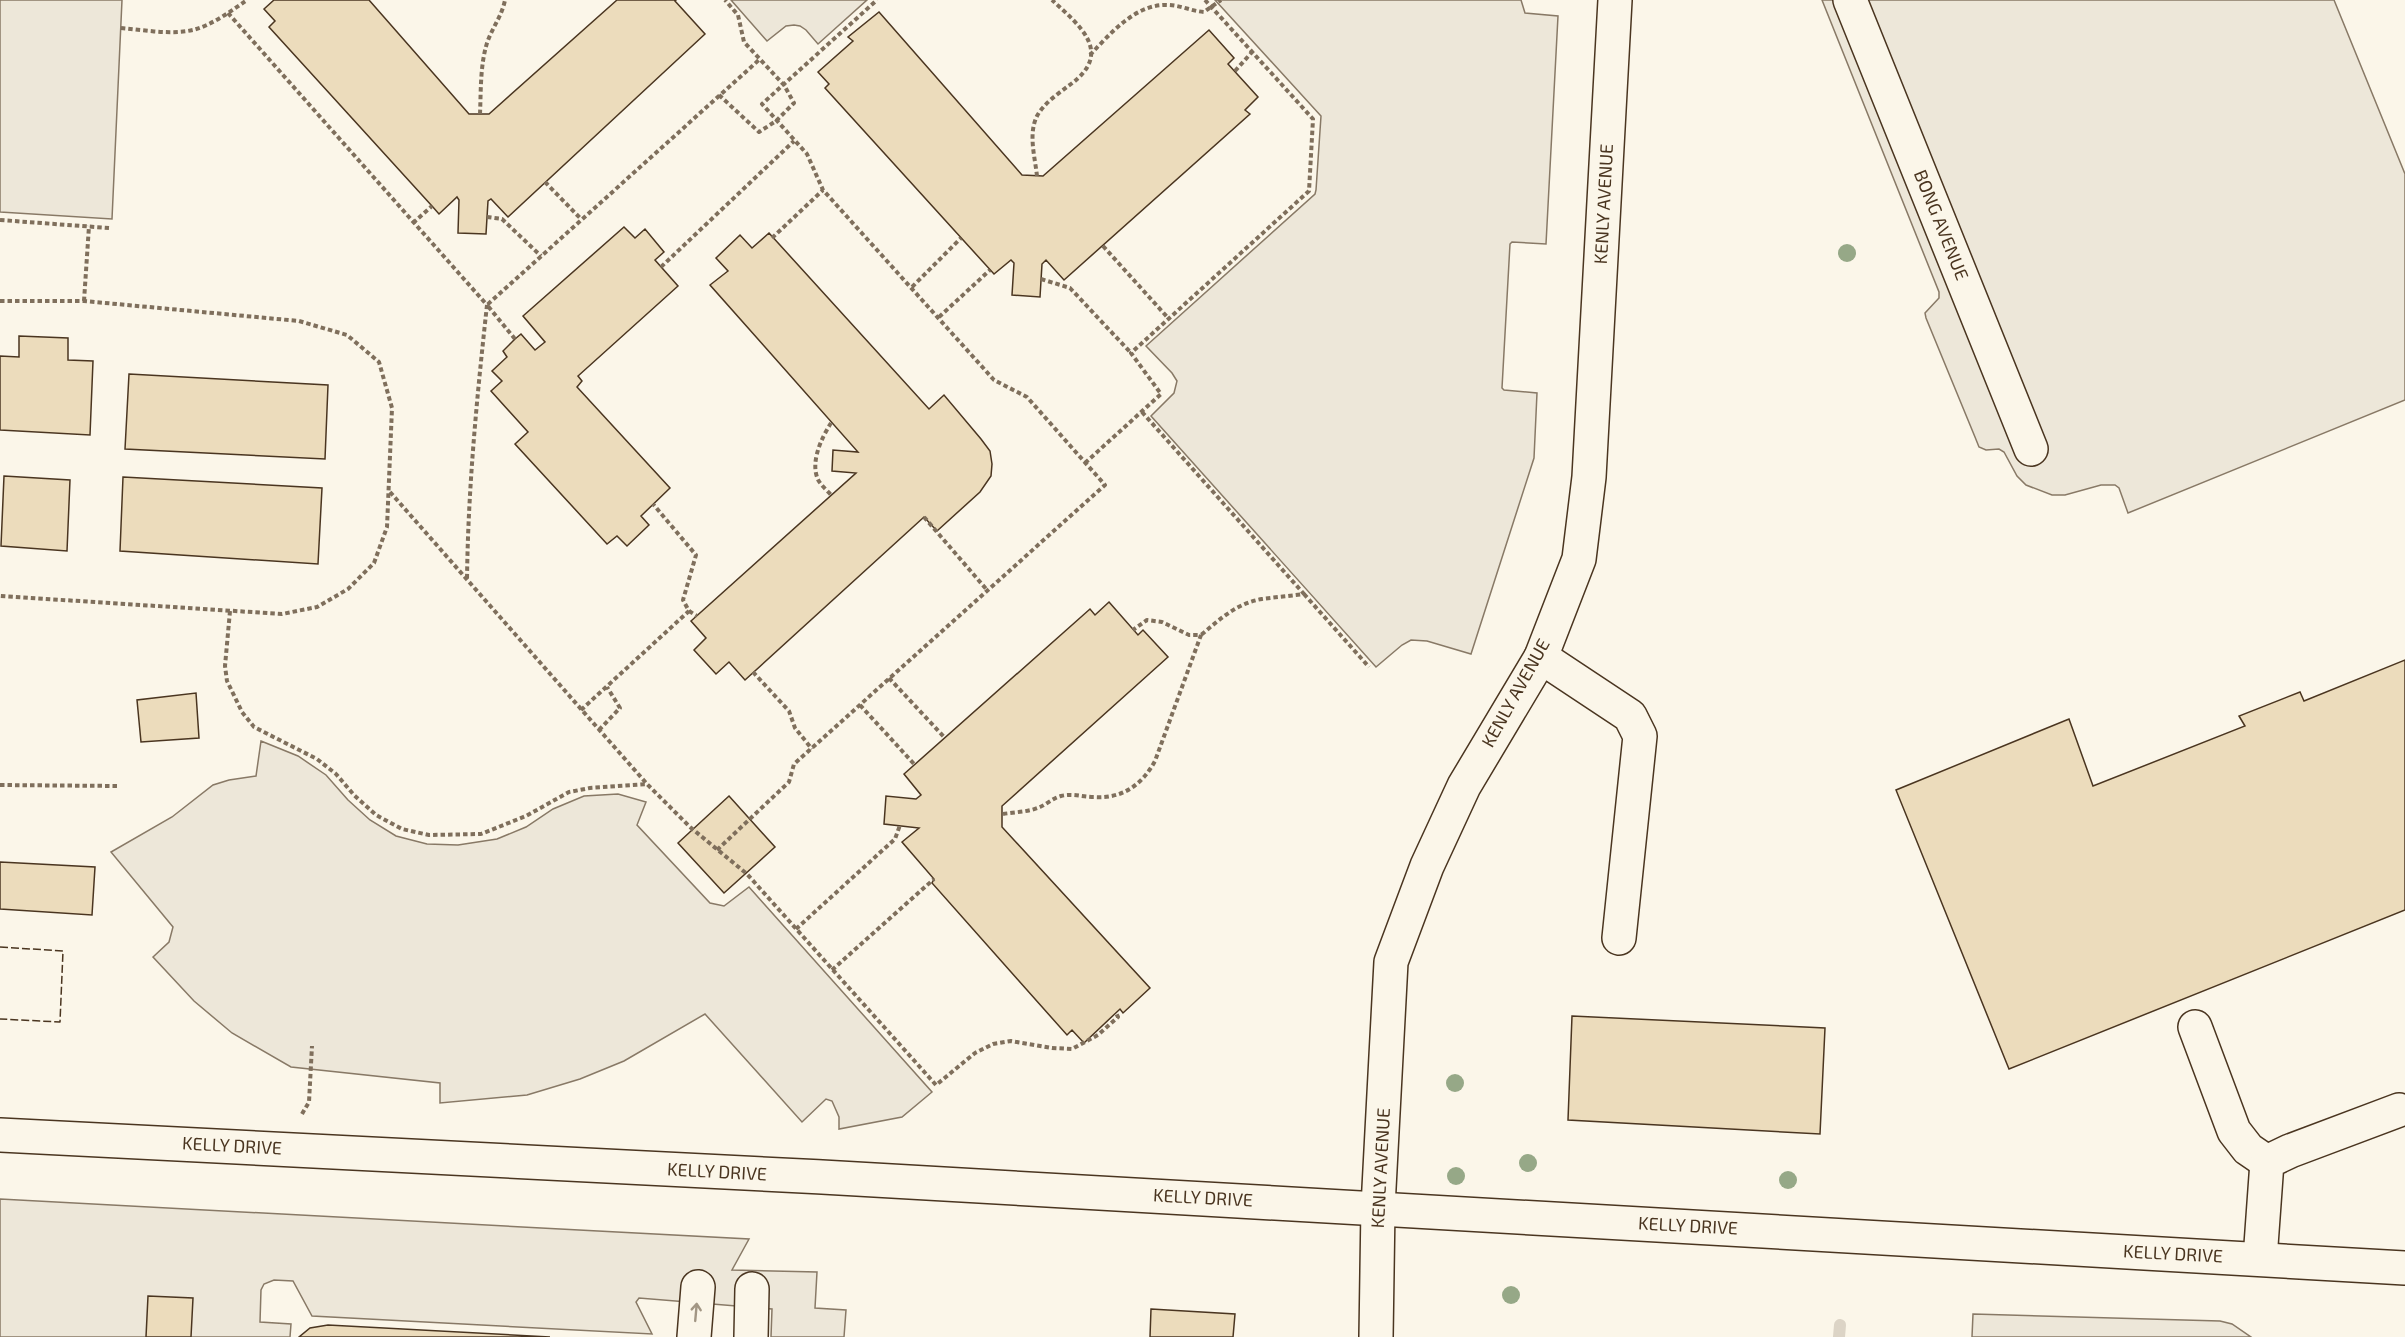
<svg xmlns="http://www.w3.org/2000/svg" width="2405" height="1337" viewBox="0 0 2405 1337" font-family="'Exo 2',sans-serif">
  <rect width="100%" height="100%" fill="#fbf6e9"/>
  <g fill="#ede7d9" stroke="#887966" stroke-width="1.5">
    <polygon points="0,0 122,0 112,219 0,212"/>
    <polygon points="731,0 867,0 818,44 806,30 800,26 794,25 786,26 767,41"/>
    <polygon points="1215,0 1521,0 1525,13 1558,16 1546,244 1512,242 1510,244 1502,388 1504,390 1537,393 1534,458 1471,654 1427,641 1411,640 1402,645 1376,667 1151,416 1174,393 1177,381 1172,373 1146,346 1315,194 1316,190 1321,116"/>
    <polygon points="1822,0 2334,0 2405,174 2405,400 2128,513 2119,488 2115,485 2101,485 2065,495 2052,495 2026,485 2017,476 2004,452 1999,449 1986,450 1979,447 1975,437 1926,318 1925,313 1939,298 1939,292"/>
    <polygon points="261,741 298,756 326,775 348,800 370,820 396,836 427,844 458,845 497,839 526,827 553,809 584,796 618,794 646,802 637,825 710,903 724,906 749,887 932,1092 902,1117 839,1129 839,1117 832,1101 826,1099 802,1122 705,1014 624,1061 580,1079 527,1095 440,1103 440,1083 291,1067 232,1033 194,1001 153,957 169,942 173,927 111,852 172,817 213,785 229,780 256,776"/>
    <polygon points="0,1199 749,1239 732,1270 817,1272 815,1308 846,1310 844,1337 771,1337 772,1309 639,1298 636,1302 652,1334 312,1316 293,1281 274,1280 264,1284 261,1290 260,1322 291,1324 290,1337 0,1337"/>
    <polygon points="1973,1314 2220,1321 2232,1324 2251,1337 1972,1337"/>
  </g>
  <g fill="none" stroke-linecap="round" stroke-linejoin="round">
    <polyline stroke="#dcd4c6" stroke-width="12" points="1839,1337 1840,1325"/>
  </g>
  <g fill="#ecdcbc" stroke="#4a3520" stroke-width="1.5">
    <polygon points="274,0 369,0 469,114 489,114 617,0 676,0 675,1 705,34 508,217 491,199 488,201 486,234 458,233 459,200 457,197 439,214 432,206 269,27 275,21 264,9"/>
    <polygon points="879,12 1022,175 1043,176 1209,30 1234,58 1228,64 1258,97 1245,110 1250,114 1064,280 1046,260 1042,264 1040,297 1012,295 1014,263 1011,260 994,274 825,88 829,84 818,72 853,41 848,37"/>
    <polygon points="624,227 635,238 645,229 664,252 655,260 678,286 578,376 582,381 577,387 670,488 641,516 649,525 627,546 617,536 607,544 515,444 528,432 491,391 502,381 492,371 507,357 503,351 515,339 521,334 535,350 545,342 523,316"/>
    <polygon points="769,233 929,409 944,395 981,439 990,451 992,464 991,476 980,492 937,531 924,517 745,680 729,662 716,674 694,650 706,638 691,621 856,473 832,471 833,450 858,452 710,285 728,271 716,258 740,235 752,248"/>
    <polygon points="19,336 68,338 68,360 93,361 90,435 0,430 0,356 19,357"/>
    <polygon points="129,374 328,385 325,459 125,449"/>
    <polygon points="4,476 70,480 67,551 1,546"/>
    <polygon points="123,477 322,488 318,564 120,551"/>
    <polygon points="1109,602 1138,635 1143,630 1168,657 1002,806 1002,827 1150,988 1123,1013 1120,1009 1084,1043 1072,1030 1067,1035 932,883 934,879 902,842 919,828 884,824 886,796 916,799 921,795 904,774 1090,609 1095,615"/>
    <polygon points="2405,660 2405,910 2009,1069 1896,790 2069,719 2093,786 2245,726 2239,716 2300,692 2304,701"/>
    <polygon points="196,693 199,738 141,742 137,700"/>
    <polygon points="729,796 775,847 724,893 678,843"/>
    <polygon points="0,862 95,867 92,915 0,909"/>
    <polygon points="1572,1016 1825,1028 1820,1134 1568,1120"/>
    <polygon points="148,1296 193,1298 191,1337 146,1337"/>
    <polygon points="1151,1309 1235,1314 1233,1337 1150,1337"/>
    <polygon points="328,1325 550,1337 299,1337 310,1328"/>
  </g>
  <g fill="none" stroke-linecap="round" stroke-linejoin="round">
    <defs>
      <g id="minor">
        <polyline points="1850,0 2031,449"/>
        <polyline points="1541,657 1630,716 1640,736 1619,938"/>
        <polyline points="2195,1027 2234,1131 2248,1149 2267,1162"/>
        <path d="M 0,1135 C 802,1173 1604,1221 2405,1268"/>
        <polyline points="2260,1259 2267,1162 2290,1151 2399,1110"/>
        <polyline points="694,1337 698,1287"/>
        <polyline points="751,1337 752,1289"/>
        <polyline points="1376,1337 1378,1207 1391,962 1427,866 1464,786 1541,657 1579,559 1589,477 1615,0"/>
      </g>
    </defs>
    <use href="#minor" stroke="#4a3520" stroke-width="36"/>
    <g stroke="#7f6f5c" stroke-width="4" stroke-dasharray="4.5 3" stroke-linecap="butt">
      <path d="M 228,13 L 487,305 C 477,396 468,488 467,580"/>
      <path d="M 121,28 C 144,30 170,35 193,30 C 212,25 231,11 247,0"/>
      <path d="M 1090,55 C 1110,34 1135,4 1167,5 C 1180,5 1191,11 1204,12 L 1221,0"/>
      <polyline points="1235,71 1253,51"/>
      <polyline points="719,95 759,132 776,121 794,103 784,85 744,42 738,15 725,0"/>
      <path d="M 480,114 C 481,91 480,66 487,43 C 492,28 502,16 505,0"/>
      <path d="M 1037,176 C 1035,157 1028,134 1037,116 C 1044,103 1059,93 1071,84 C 1114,52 1079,25 1052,0"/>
      <polyline points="545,182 581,219"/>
      <polyline points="487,217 502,219 541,256"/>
      <polyline points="0,220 109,228"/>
      <polyline points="413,223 432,206"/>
      <polyline points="772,238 823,190"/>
      <polyline points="1103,246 1169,319"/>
      <polyline points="661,267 794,141"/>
      <polyline points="1041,279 1070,288 1131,353"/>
      <polyline points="912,287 961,238"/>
      <polyline points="0,301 84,301 299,321 347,335 379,362 392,408 387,527 374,563 348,589 317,607 282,614 0,596"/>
      <polyline points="84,301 89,226"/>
      <polyline points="939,317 990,270"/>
      <polyline points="515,339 487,305 760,59"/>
      <path d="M 1142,412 L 1304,594 C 1290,596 1276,597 1262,599 C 1237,603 1219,620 1201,635"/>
      <path d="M 831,423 C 822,437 811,460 817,477 C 819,484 827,490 832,496"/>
      <polyline points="1085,463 1161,394 1131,353 1309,191 1313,119 1205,0"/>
      <polyline points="390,492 647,784"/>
      <polyline points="924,517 987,590"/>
      <polyline points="1304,594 1369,667"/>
      <polyline points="230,611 225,666 227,681 242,712 254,727 317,759 336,774 354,795 376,815 402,829 429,835 481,834 526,816 569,792 590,788 647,784 690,827 747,874 936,1085 975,1053 993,1044 1011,1041 1052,1048 1072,1049 1098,1035 1118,1017 1116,1013"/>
      <polyline points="689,611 697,616"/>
      <polyline points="753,672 789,711 795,728 812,749"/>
      <polyline points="889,678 945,738"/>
      <polyline points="860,705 915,765"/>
      <polyline points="581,710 689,611 683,600 696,555 653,504"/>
      <polyline points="599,730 620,708 607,687"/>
      <polyline points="0,785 118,786"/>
      <path d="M 1003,814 C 1015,812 1029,812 1040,807 C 1047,804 1053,798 1061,796 C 1073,793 1082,797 1094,797 C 1122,799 1142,785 1155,761 L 1201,635 L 1189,635 L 1162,622 L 1147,620 L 1133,630"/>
      <polyline points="717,850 789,782 794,764 1105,485 1027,397 994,380 823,190 807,154 762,104 877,0"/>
      <polyline points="796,929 895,839 900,825"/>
      <polyline points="832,970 934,879"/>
      <polyline points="302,1114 309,1102 312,1046"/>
    </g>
    <use href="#minor" stroke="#fbf6e9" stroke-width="33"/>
    <polyline stroke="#4a3520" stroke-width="1.5" stroke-dasharray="8 3" stroke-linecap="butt" points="0,947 63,951 60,1022 0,1019"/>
  </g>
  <g fill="#96a887">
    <circle cx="1847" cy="253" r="9"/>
    <circle cx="1455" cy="1083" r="9"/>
    <circle cx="1528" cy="1163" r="9"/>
    <circle cx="1456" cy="1176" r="9"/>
    <circle cx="1788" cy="1180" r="9"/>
    <circle cx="1511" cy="1295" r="9"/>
  </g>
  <defs><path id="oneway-shaft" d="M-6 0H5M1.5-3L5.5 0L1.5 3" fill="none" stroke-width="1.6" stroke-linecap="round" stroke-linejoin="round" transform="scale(1.5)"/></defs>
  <use stroke="#a29684" href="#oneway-shaft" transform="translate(696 1312) rotate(-85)"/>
  <g text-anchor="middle" stroke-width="4.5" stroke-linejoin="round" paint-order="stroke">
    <g font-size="18" fill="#4a3520" stroke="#fbf6e9">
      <text transform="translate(1604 204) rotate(-87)" y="6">KENLY AVENUE</text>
      <text transform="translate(1941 225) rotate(68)" y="6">BONG AVENUE</text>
      <text transform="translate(1516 693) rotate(-61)" y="6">KENLY AVENUE</text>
      <text transform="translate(232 1146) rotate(3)" y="6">KELLY DRIVE</text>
      <text transform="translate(1381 1168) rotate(-87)" y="6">KENLY AVENUE</text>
      <text transform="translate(717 1172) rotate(3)" y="6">KELLY DRIVE</text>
      <text transform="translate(1203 1198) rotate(3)" y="6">KELLY DRIVE</text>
      <text transform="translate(1688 1226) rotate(3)" y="6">KELLY DRIVE</text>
      <text transform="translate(2173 1254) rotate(3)" y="6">KELLY DRIVE</text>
    </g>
  </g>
</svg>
